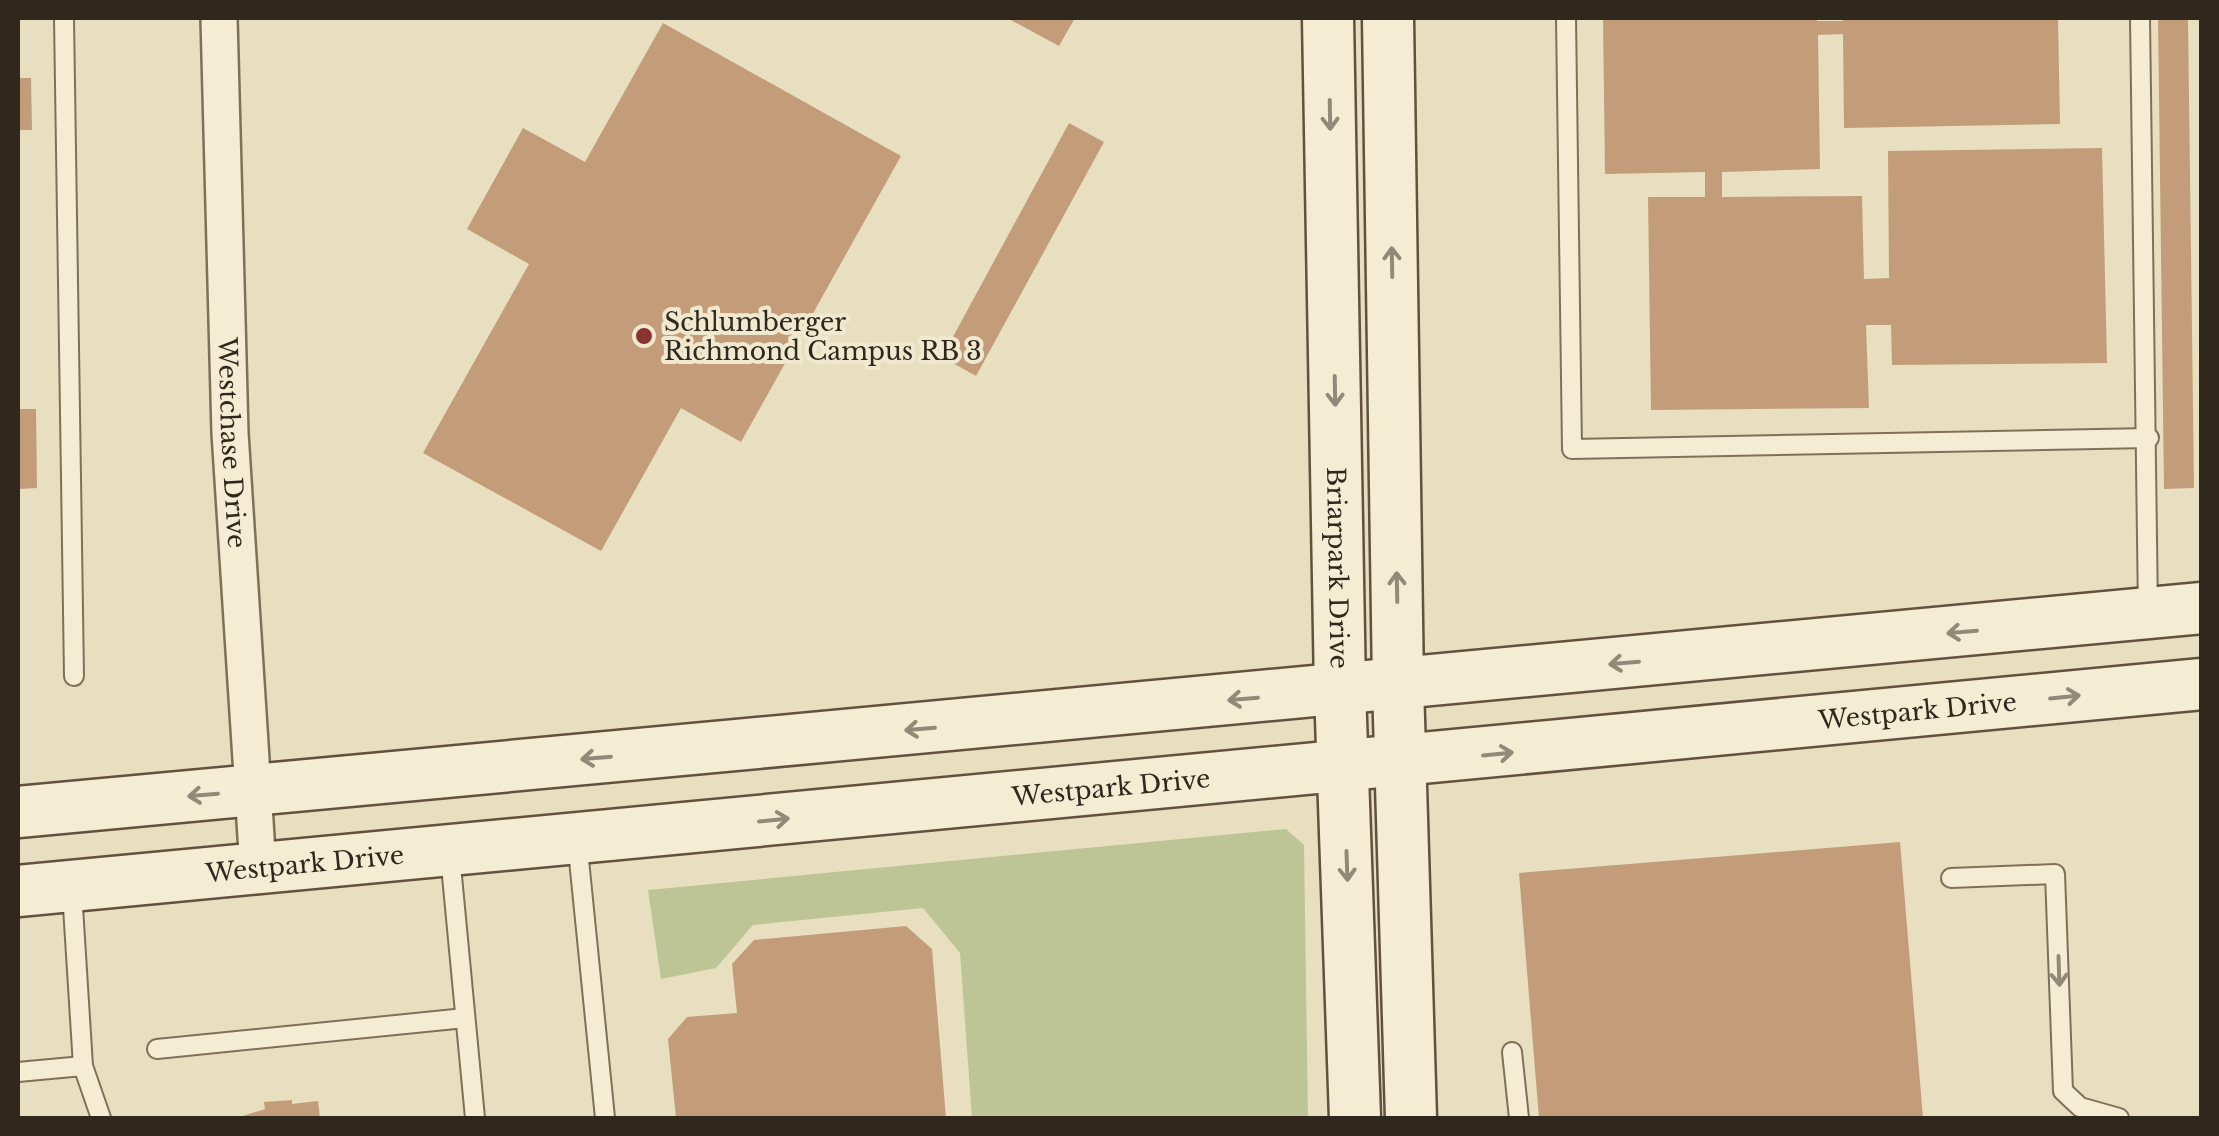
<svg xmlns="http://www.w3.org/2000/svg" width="2219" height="1136" viewBox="0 0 2219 1136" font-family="'Libre Baskerville',serif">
  <rect width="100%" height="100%" fill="#e8dfc1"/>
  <polygon fill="#bdc596" points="1286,829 1304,845 1308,1118 972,1118 960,953 923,908 753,925 716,968 661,979 648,890"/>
  <g fill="#c39c7a">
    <polygon points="1007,18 1075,18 1059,46"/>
    <polygon points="1603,18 1817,18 1817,21 1843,21 1842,18 2058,18 2060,124 1844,128 1843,34 1818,35 1820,169 1722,172 1722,197 1862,196 1864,279 1889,278 1888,151 2102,148 2107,363 1892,365 1891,325 1866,325 1869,408 1651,410 1648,197 1705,197 1705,172 1605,174"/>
    <polygon points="2158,18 2188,18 2194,488 2164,489"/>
    <polygon points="663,23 901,156 741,442 681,408 601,551 423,453 529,264 467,229 523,128 585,162"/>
    <polygon points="18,78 31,78 32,130 18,130"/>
    <polygon points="1069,123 1104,142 976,376 942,357"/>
    <polygon points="18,409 36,409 37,488 18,489"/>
    <polygon points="1900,842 1923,1118 1539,1118 1519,873"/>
    <polygon points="906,926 932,949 946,1118 676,1118 668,1039 687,1017 737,1013 732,964 754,940"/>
    <polygon points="292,1100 292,1104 318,1101 320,1118 236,1118 265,1109 264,1102"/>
  </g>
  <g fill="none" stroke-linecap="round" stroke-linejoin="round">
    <defs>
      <g id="lane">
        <polyline points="64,18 74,676"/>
        <polyline points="1566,18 1572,449 2149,438"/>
        <polyline points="2140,18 2148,612"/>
        <polyline points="577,840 605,1118"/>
        <polyline points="450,855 475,1118"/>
        <polyline points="1951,878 2055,874 2063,1091 2080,1107 2119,1118"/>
        <polyline points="72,891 83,1066 101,1118"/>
        <polyline points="157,1049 465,1018"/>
        <polyline points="1512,1052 1519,1118"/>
        <polyline points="18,1072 83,1066"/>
      </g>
      <g id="street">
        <path id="s1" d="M 219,18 L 230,433 L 258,868"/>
      </g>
      <g id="secondary">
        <path id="s2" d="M 1328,18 L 1340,690 L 1355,1118"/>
        <polyline points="1388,18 1398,685 1411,1118"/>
        <polyline points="18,812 2202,608"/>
        <path id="s3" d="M 18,891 L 2202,684"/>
      </g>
    </defs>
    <use href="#lane" stroke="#80705a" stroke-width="22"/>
    <use href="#street" stroke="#80705a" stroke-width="40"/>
    <use href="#secondary" stroke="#62513e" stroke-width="55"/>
    <use href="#lane" stroke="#f4ecd3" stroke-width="18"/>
    <use href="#street" stroke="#f4ecd3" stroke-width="35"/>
    <use href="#secondary" stroke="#f4ecd3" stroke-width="50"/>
  </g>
  <defs><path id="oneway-shaft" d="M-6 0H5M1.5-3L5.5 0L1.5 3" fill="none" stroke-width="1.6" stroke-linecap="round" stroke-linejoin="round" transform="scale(2.5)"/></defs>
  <g stroke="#928a78">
    <use href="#oneway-shaft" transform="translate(1330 115) rotate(89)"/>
    <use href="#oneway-shaft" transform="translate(1392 262) rotate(-91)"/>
    <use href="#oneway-shaft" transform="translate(1335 391) rotate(89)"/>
    <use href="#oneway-shaft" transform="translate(1397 587) rotate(-91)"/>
    <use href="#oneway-shaft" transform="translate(1962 632) rotate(175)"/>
    <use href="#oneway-shaft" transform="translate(1624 663) rotate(175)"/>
    <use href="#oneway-shaft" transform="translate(2065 697) rotate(-6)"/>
    <use href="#oneway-shaft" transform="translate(1243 699) rotate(175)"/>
    <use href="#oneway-shaft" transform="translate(920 729) rotate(175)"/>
    <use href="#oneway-shaft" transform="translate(1498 754) rotate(-6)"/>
    <use href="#oneway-shaft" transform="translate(596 758) rotate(175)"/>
    <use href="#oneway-shaft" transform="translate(203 795) rotate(175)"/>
    <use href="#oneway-shaft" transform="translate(774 820) rotate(-6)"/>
    <use href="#oneway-shaft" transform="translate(1347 866) rotate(88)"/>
    <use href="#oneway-shaft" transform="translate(2059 971) rotate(88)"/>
  </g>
  <circle fill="#893430" stroke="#f1e9cf" stroke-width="4" cx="644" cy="336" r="10"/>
  <g text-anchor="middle" stroke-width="8" stroke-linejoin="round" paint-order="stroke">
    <g font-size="25" fill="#31281d" stroke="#f1e9cf" text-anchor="start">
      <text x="664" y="331">Schlumberger<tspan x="664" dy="29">Richmond Campus RB 3</tspan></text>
    </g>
    <g font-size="25" fill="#31281d" stroke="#f1e9cf">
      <text dy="9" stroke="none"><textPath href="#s1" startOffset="425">Westchase Drive</textPath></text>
      <text dy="9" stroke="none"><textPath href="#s2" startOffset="550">Briarpark Drive</textPath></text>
      <text dy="9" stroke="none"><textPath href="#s3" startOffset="1908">Westpark Drive</textPath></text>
      <text dy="9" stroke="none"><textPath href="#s3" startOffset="1098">Westpark Drive</textPath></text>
      <text dy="9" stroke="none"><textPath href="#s3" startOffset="288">Westpark Drive</textPath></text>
    </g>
  </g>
  <rect width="2219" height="1136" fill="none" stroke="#31281d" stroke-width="40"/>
</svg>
